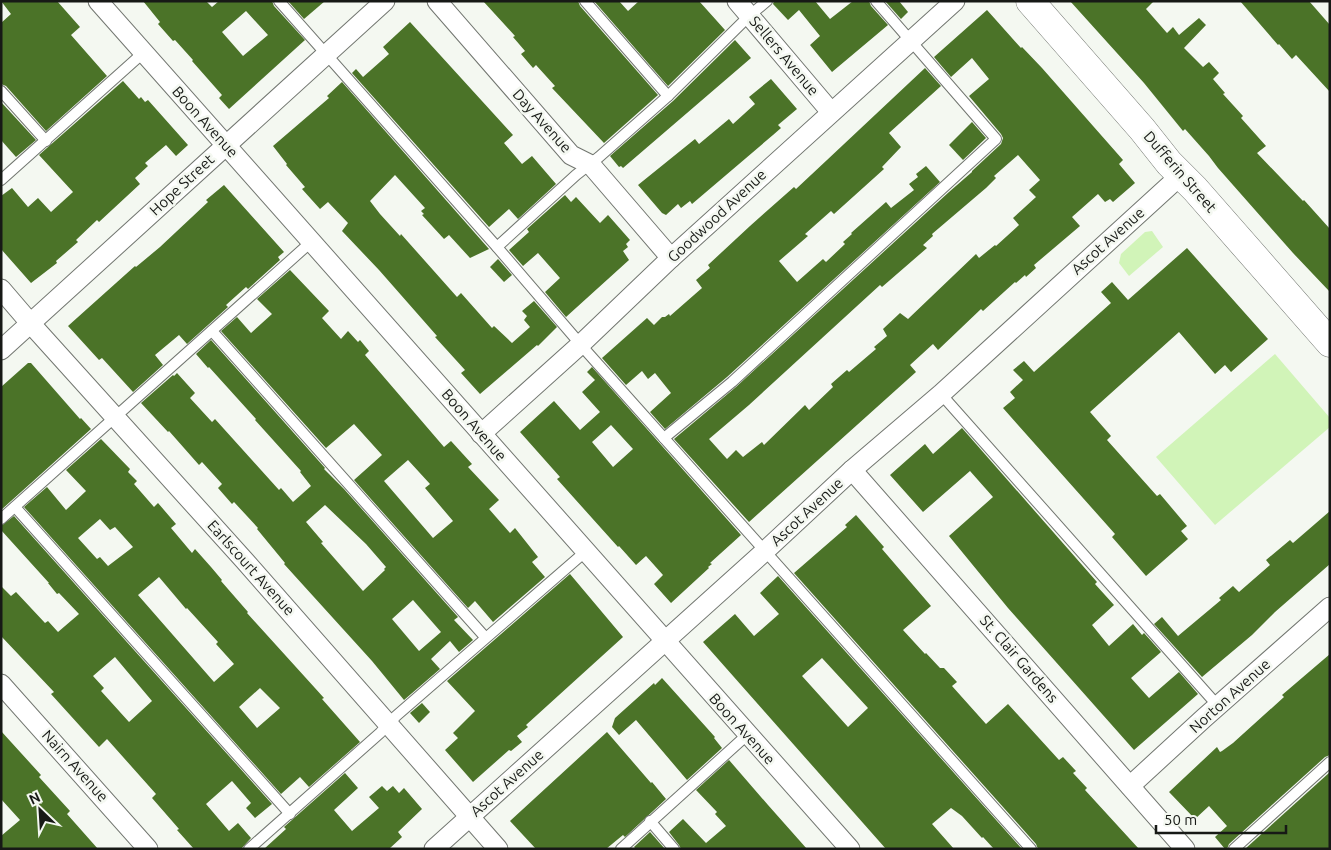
<svg xmlns="http://www.w3.org/2000/svg" width="1331" height="850" viewBox="0 0 1331 850" font-family="Ubuntu,sans-serif">
  <rect width="100%" height="100%" fill="#f4f8f1"/>
  <g fill="#d1f4b8">
    <polygon points="1152,231 1163,247 1129,276 1119,263 1121,254 1145,232"/>
    <polygon points="1275,354 1330,418 1330,427 1215,525 1156,457"/>
  </g>
  <g fill="#4b7328" fill-rule="evenodd">
    <polygon points="1,1 57,1 80,27 71,35 107,76 46,131 6,86 1,84 1,23 11,14"/>
    <path d="M 143,1 L 206,1 L 212,7 L 219,1 L 272,1 L 274,6 L 305,40 L 229,109 L 219,98 L 222,95 L 192,61 L 193,60 L 175,40 L 173,41 L 158,24 L 160,22 ZM 246,11 L 268,35 L 243,56 L 222,32 Z"/>
    <polygon points="288,1 325,1 304,19"/>
    <polygon points="483,1 578,1 580,6 658,95 604,143 552,88 555,86 536,65 533,68 521,54 525,51 513,37 515,36"/>
    <polygon points="594,1 619,1 628,11 639,1 699,1 725,30 668,86"/>
    <polygon points="774,1 815,1 830,19 853,1 869,1 871,6 888,25 832,72 810,45 820,36 799,10 788,20 773,4"/>
    <polygon points="885,1 899,1 908,12 901,19"/>
    <polygon points="1070,1 1154,1 1146,9 1167,33 1173,27 1179,35 1199,18 1206,25 1184,48 1203,67 1209,62 1219,73 1213,79 1225,93 1223,94 1243,116 1241,118 1266,146 1257,153 1303,201 1304,200 1330,229 1330,292 1293,253 1218,168 1209,156 1185,129 1183,131 1144,83"/>
    <polygon points="1240,1 1309,1 1330,25 1330,92 1296,55 1292,59 1279,44 1278,45"/>
    <path d="M 987,10 L 1021,48 L 1022,47 L 1042,68 L 1123,160 L 1119,164 L 1135,183 L 1113,202 L 1110,199 L 1105,202 L 1098,194 L 1072,217 L 1080,226 L 1034,265 L 1036,268 L 1026,277 L 1025,275 L 1016,283 L 1015,282 L 983,311 L 981,309 L 938,350 L 933,344 L 910,365 L 916,372 L 749,522 L 674,439 L 736,387 L 949,192 L 972,172 L 972,171 L 1001,144 L 1003,138 L 1001,134 L 969,96 L 989,79 L 972,58 L 951,77 L 934,57 ZM 1018,155 L 1040,180 L 1029,190 L 1036,197 L 1013,218 L 1019,225 L 996,246 L 995,245 L 979,258 L 976,254 L 908,319 L 900,313 L 883,329 L 887,336 L 874,347 L 876,349 L 849,372 L 847,370 L 831,384 L 833,387 L 809,410 L 805,405 L 764,445 L 762,442 L 743,457 L 736,450 L 727,459 L 709,439 L 749,405 L 880,285 L 882,287 L 927,248 L 923,245 L 933,236 L 932,234 L 986,188 L 996,178 L 994,176 Z"/>
    <polygon points="410,22 513,135 504,143 522,164 532,156 556,184 518,219 509,209 489,227 352,73 356,69 363,77 389,54 383,47"/>
    <polygon points="735,40 751,58 623,168 621,166 619,167 610,156 673,101"/>
    <polygon points="925,68 941,86 889,133 901,147 882,167 884,169 834,214 831,211 805,234 808,236 779,261 797,282 823,259 826,262 845,244 843,242 852,234 851,233 886,202 891,208 914,190 909,184 918,177 916,174 926,166 940,182 727,377 665,429 650,412 671,393 655,373 648,379 642,371 626,385 602,358 647,318 654,325 662,317 665,317 669,314 670,316 702,288 696,280 710,268 708,265 750,226 794,187 796,189 827,160"/>
    <polygon points="771,79 797,109 778,125 781,128 773,135 692,204 690,201 681,208 678,204 666,215 662,213 638,185 695,139 699,144 729,119 733,124 755,104 749,97"/>
    <polygon points="123,81 139,99 141,97 145,102 148,100 188,145 176,156 166,145 145,163 148,166 135,178 140,184 99,222 97,220 76,240 78,242 56,261 57,263 31,283 1,249 1,196 12,188 28,207 38,198 51,212 73,192 39,155"/>
    <polygon points="342,82 489,249 470,258 449,235 444,239 422,215 424,214 421,211 425,208 395,175 370,201 380,214 400,236 401,234 457,297 461,293 492,328 494,326 512,343 530,327 524,320 527,316 522,311 534,301 557,327 538,346 537,345 480,394 461,373 465,370 435,337 437,336 379,270 342,231 348,223 328,202 320,209 302,189 305,187 286,165 287,164 273,146 329,98 327,96"/>
    <polygon points="1,102 36,140 16,157 1,140"/>
    <polygon points="972,122 986,138 963,160 949,145"/>
    <polygon points="224,185 284,252 278,257 280,260 248,289 246,287 226,305 228,307 187,344 179,335 155,355 163,365 133,392 102,358 99,360 68,326 135,266 136,267 160,247 208,202 206,200"/>
    <polygon points="565,195 571,202 576,197 600,223 608,215 630,240 626,244 628,247 623,251 629,260 566,317 545,292 560,278 538,253 523,266 509,250 529,232 527,229"/>
    <polygon points="1187,248 1268,339 1231,372 1225,365 1215,374 1179,332 1090,412 1111,436 1107,440 1157,496 1160,494 1187,526 1181,531 1188,539 1146,576 1112,537 1115,534 1003,408 1015,398 1010,392 1023,380 1013,370 1024,361 1034,372 1111,303 1101,292 1112,282 1128,300"/>
    <polygon points="498,259 512,275 504,282 490,267"/>
    <path d="M 290,270 L 329,311 L 322,318 L 341,339 L 348,331 L 358,342 L 360,340 L 369,351 L 365,355 L 444,447 L 451,441 L 472,464 L 468,467 L 499,500 L 489,509 L 510,533 L 515,528 L 538,557 L 532,562 L 545,577 L 493,622 L 475,601 L 468,608 L 354,480 L 382,455 L 354,424 L 326,448 L 221,331 L 237,317 L 251,333 L 272,314 L 257,299 ZM 408,460 L 430,484 L 425,488 L 453,521 L 433,538 L 384,481 Z"/>
    <path d="M 211,340 L 325,468 L 324,469 L 344,489 L 458,617 L 454,620 L 473,640 L 459,652 L 450,641 L 431,659 L 440,669 L 404,700 L 372,661 L 284,564 L 285,563 L 257,529 L 258,528 L 234,502 L 232,504 L 218,488 L 222,484 L 202,462 L 199,465 L 169,431 L 168,432 L 141,403 L 173,375 L 174,376 L 177,373 L 195,393 L 190,398 L 212,422 L 215,419 L 224,429 L 279,490 L 281,488 L 293,502 L 311,486 L 300,472 L 301,471 L 255,420 L 256,419 L 209,367 L 208,368 L 196,354 ZM 325,505 L 366,544 L 386,567 L 384,569 L 385,570 L 363,591 L 321,543 L 323,542 L 306,522 ZM 413,600 L 441,632 L 419,651 L 392,619 Z"/>
    <polygon points="28,363 31,363 80,419 81,418 91,429 1,510 1,387"/>
    <path d="M 592,367 L 741,535 L 710,563 L 712,564 L 708,567 L 709,568 L 671,603 L 654,584 L 663,575 L 646,556 L 636,565 L 619,546 L 618,547 L 557,479 L 560,477 L 520,432 L 554,401 L 580,430 L 600,412 L 582,392 L 595,380 L 587,372 ZM 611,425 L 633,449 L 613,467 L 592,442 Z"/>
    <polygon points="962,428 1097,582 1095,584 1114,605 1092,625 1109,646 1133,624 1142,635 1144,633 1161,652 1131,678 1149,698 1179,672 1198,694 1134,750 1008,608 949,536 993,497 970,471 923,512 890,475 925,444 933,454"/>
    <path d="M 101,439 L 130,469 L 128,472 L 137,481 L 134,484 L 154,507 L 158,503 L 176,524 L 171,528 L 192,553 L 195,549 L 211,567 L 222,580 L 221,581 L 248,612 L 247,613 L 324,698 L 322,699 L 360,742 L 309,787 L 300,777 L 281,794 L 24,507 L 47,487 L 66,510 L 86,491 L 66,470 ZM 100,519 L 110,530 L 115,527 L 133,547 L 108,566 L 100,557 L 97,559 L 78,538 ZM 159,577 L 186,609 L 187,608 L 218,642 L 216,644 L 234,664 L 214,682 L 138,595 ZM 260,688 L 280,708 L 257,728 L 239,707 Z"/>
    <polygon points="1330,511 1330,564 1275,612 1252,635 1202,677 1154,624 1162,617 1178,636 1221,600 1219,598 1233,586 1239,592 1270,565 1266,560 1290,540 1293,543"/>
    <polygon points="856,515 884,547 882,549 931,606 903,630 925,654 926,653 940,668 944,668 957,682 952,686 986,724 1008,704 1059,760 1063,757 1076,771 1073,773 1087,788 1085,790 1139,849 1038,849 1036,844 794,573 847,527 845,525"/>
    <path d="M 14,516 L 272,804 L 255,818 L 246,808 L 251,803 L 232,781 L 206,804 L 229,831 L 238,823 L 251,838 L 241,849 L 194,849 L 177,830 L 179,829 L 152,798 L 156,794 L 107,739 L 99,747 L 51,694 L 54,692 L 1,636 L 1,586 L 11,596 L 16,592 L 45,623 L 48,621 L 58,632 L 79,614 L 59,593 L 57,594 L 48,583 L 49,583 L 1,530 L 1,526 ZM 115,657 L 152,701 L 129,722 L 101,691 L 104,688 L 93,676 Z"/>
    <polygon points="570,574 623,637 526,725 528,727 517,736 522,742 511,751 509,750 473,782 445,750 458,738 453,733 475,711 447,681"/>
    <path d="M 778,576 L 1022,849 L 994,849 L 983,837 L 982,838 L 962,816 L 951,808 L 932,824 L 954,849 L 886,849 L 703,642 L 735,614 L 754,636 L 779,614 L 760,593 ZM 822,658 L 868,708 L 848,727 L 802,676 Z"/>
    <polygon points="1330,654 1330,755 1325,757 1229,844 1227,849 1225,849 1215,837 1227,826 1209,806 1195,819 1169,792 1217,747 1220,752 1222,751 1233,743 1284,697 1282,695"/>
    <polygon points="662,678 715,737 714,738 722,748 687,780 636,720 619,735 612,727 615,718 654,683 655,685"/>
    <polygon points="422,703 430,712 419,723 410,713"/>
    <polygon points="1,731 41,775 39,777 70,811 67,814 98,849 1,849 1,836 20,820 1,799"/>
    <polygon points="607,732 651,783 652,782 666,799 625,837 623,835 606,849 536,849 510,821"/>
    <polygon points="729,760 768,805 807,849 681,849 679,845 669,832 683,819 706,843 726,826 715,814 717,812 696,790"/>
    <polygon points="1330,772 1330,849 1245,849"/>
    <polygon points="345,773 358,788 334,810 352,831 379,808 369,797 382,786 387,791 393,786 399,793 404,788 422,809 398,832 402,837 389,849 264,849 286,829 284,827"/>
    <polygon points="650,832 665,849 636,849 634,847"/>
  </g>
  <g fill="none" stroke-linecap="round" stroke-linejoin="round">
    <defs>
      <g id="service">
        <polyline points="279,1 497,247 588,353 1031,849"/>
        <polyline points="585,1 668,96"/>
        <polyline points="1,91 46,141"/>
        <polyline points="1,180 143,53"/>
        <polyline points="497,247 576,175 599,157 668,96 749,16 767,1"/>
        <polyline points="212,331 485,637"/>
        <polyline points="941,394 1218,706"/>
        <polyline points="664,438 732,382 996,139 876,1"/>
        <polyline points="15,507 290,814"/>
        <polyline points="1,519 311,242"/>
        <polyline points="650,821 674,849"/>
        <polyline points="249,849 380,733 396,716 585,552"/>
        <polyline points="621,849 747,735"/>
        <polyline points="1234,849 1330,762"/>
      </g>
      <g id="minor">
        <polyline points="98,1 850,849"/>
        <polyline points="437,1 571,155 591,165 671,258"/>
        <polyline points="737,1 831,112"/>
        <polyline points="1,289 31,324 244,560 498,849"/>
        <polyline points="1,350 385,1"/>
        <polyline points="481,434 581,344 671,258 955,1"/>
        <polyline points="852,470 1185,849"/>
        <polyline points="1,684 148,849"/>
        <polyline points="1130,786 1204,718 1330,607"/>
        <polyline points="434,849 765,551 852,470 941,394 1181,175"/>
      </g>
      <polyline id="secondary" points="1030,1 1142,129 1169,163 1195,189 1330,343"/>
    </defs>
    <use href="#service" stroke="#727670" stroke-width="12"/>
    <use href="#minor" stroke="#727670" stroke-width="21"/>
    <use href="#secondary" stroke="#727670" stroke-width="29"/>
    <use href="#service" stroke="#fff" stroke-width="10"/>
    <use href="#minor" stroke="#fff" stroke-width="19"/>
    <use href="#secondary" stroke="#fff" stroke-width="28"/>
  </g>
  <g text-anchor="middle" stroke-width="5" stroke-linejoin="round" paint-order="stroke">
    <g font-size="15" fill="#171916" stroke="#f4f8f1">
      <text transform="translate(784 56) rotate(50)" y="5">Sellers Avenue</text>
      <text transform="translate(542 121) rotate(48)" y="5">Day Avenue</text>
      <text transform="translate(205 122) rotate(48)" y="5">Boon Avenue</text>
      <text transform="translate(1180 172) rotate(49)" y="5">Dufferin Street</text>
      <text transform="translate(182 185) rotate(-43)" y="5">Hope Street</text>
      <text transform="translate(717 216) rotate(-43)" y="5">Goodwood Avenue</text>
      <text transform="translate(1108 241) rotate(-42)" y="5">Ascot Avenue</text>
      <text transform="translate(474 425) rotate(49)" y="5">Boon Avenue</text>
      <text transform="translate(807 512) rotate(-43)" y="5">Ascot Avenue</text>
      <text transform="translate(251 568) rotate(48)" y="5">Earlscourt Avenue</text>
      <text transform="translate(1019 659) rotate(49)" y="5">St. Clair Gardens</text>
      <text transform="translate(1230 696) rotate(-42)" y="5">Norton Avenue</text>
      <text transform="translate(742 729) rotate(48)" y="5">Boon Avenue</text>
      <text transform="translate(75 766) rotate(48)" y="5">Nairn Avenue</text>
      <text transform="translate(507 783) rotate(-42)" y="5">Ascot Avenue</text>
    </g>
  </g>
  <rect width="1331" height="850" fill="none" stroke="#171916" stroke-width="5"/>
  <g transform="translate(40 810) rotate(335)" stroke="#f4f8f1" stroke-width="4" paint-order="stroke">
  <path d="M0-4L9 19L0 12L-9 19Z" fill="#171916"/>
  <text y="-8" font-size="14" font-weight="bold" text-anchor="middle" fill="#171916">N</text>
  </g>
  <path d="M1156 825v8h130v-8" fill="none" stroke="#171916" stroke-width="2.5"/>
  <text x="1164" y="825" font-size="15" fill="#171916" stroke="#f4f8f1" stroke-width="4" paint-order="stroke">50 m</text>
</svg>
